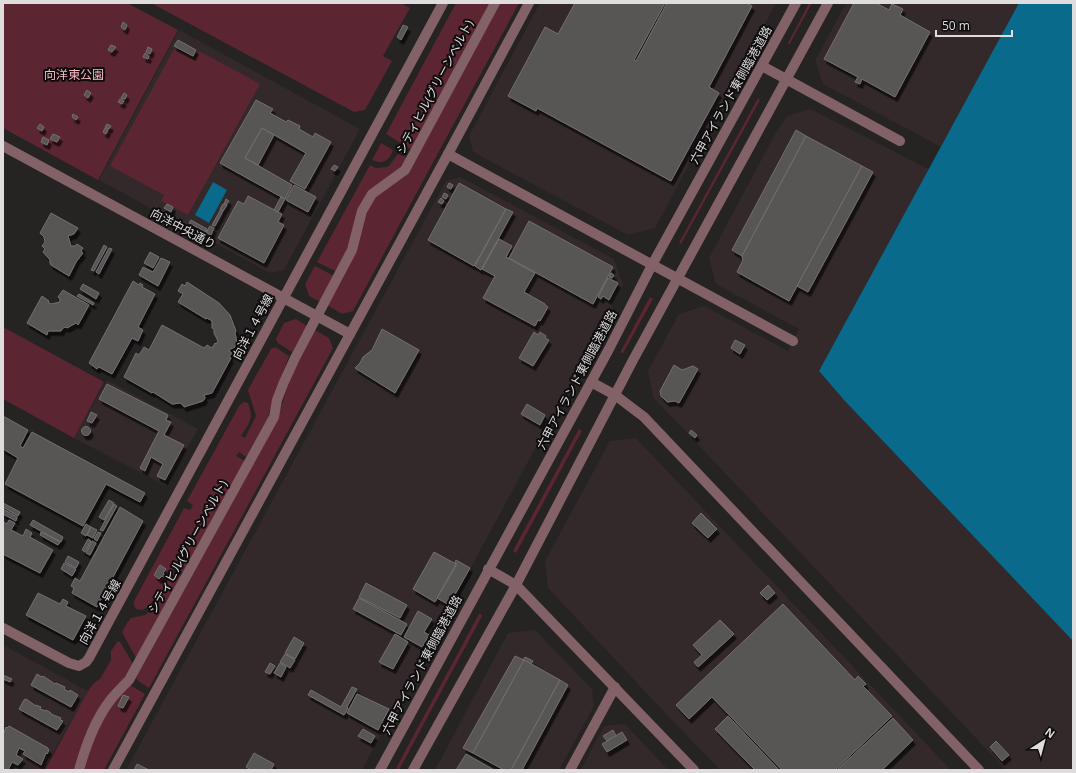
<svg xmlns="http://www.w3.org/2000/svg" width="1076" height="773" viewBox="0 0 1076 773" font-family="'Open Sans','Noto Sans JP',sans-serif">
  <defs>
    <filter id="shadow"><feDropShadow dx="2.5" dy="4.5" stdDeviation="0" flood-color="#0009"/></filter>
  </defs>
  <rect width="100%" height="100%" fill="#262323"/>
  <g fill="#33292a">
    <polygon points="540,3 776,3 655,228 628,235 473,152 469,136"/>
    <polygon points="846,3 1019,3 941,147 823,84 815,61"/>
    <polygon points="179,30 360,129 284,270 270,273 99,180"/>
    <polygon points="810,109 929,169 819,371 844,400 1073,641 1073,770 1006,770 653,397 648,371 679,314 704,306 788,351 799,329 716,284 709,258 774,136 787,116"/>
    <polygon points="460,177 614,259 623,285 362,770 126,770 446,181"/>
    <polygon points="107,380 198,429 166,486 74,438"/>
    <polygon points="636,438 951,770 720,770 670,718 548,588 545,561 610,441"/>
    <polygon points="535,630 592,689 594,706 559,770 435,770 508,633"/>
    <polygon points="3,645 88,691 43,770 3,770"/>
    <polygon points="625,724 668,770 581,770 604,726"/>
  </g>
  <g fill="#5b2631">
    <polygon points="3,3 127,3 178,30 98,180 3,128"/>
    <polygon points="151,3 401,3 410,8 383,56 392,61 365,110 354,112"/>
    <polygon points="456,3 491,3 412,150 386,134"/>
    <polygon points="498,3 519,3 353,311 342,314 327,305 372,199 402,175"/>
    <polygon points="809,3 812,3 789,45 788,43"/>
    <polygon points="174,49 194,60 199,51 260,84 188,215 161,201 164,195 110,166"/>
    <polygon points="758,98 760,100 681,244 679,243"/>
    <path d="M 381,143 L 393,150 C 389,161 383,165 372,160 Z"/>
    <polygon points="398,154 408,158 405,164 376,186 351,243 337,272 317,262 370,165 376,168 388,167"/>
    <polygon points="315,266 334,276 321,302 309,296 305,284"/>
    <polygon points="650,297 653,299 623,353 621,353 621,351"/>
    <polygon points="296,319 307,326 292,352 278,343 276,339 284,323"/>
    <polygon points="3,327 104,382 74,438 3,399"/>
    <polygon points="313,329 329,338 333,348 149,688 138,681 136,678 277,420 291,376"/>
    <path d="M 275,347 L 289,356 L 273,399 L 268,417 L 246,457 L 239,452 L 236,456 L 245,461 L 183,572 L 175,568 L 173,572 L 181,576 L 136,658 L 122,632 L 127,623 L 131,618 L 145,615 L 151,610 L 160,597 L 156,595 L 150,606 L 142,610 L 136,609 L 133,603 L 184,508 L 190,510 L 193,505 L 187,501 L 239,406 L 244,402 L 248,403 C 254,420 250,421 241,436 L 245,438 L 256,416 L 248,390 L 271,349 Z"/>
    <polygon points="579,429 582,431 516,553 513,551"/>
    <polygon points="479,614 481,614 482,616 399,770 395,770"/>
    <polygon points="118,641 120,642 133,664 85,737 74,770 45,770 88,691 94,683 100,679 111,660 111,651"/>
    <path d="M 130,685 L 145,694 L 104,770 L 84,770 C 91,747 98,723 113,704 C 118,697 125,691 130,685 Z"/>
  </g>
  <g fill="#096a8b">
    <polygon points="1019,3 1073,3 1073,641 844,400 819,371"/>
    <polygon points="213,182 227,190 209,223 195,215"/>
  </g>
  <g fill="#585455" stroke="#746f70" filter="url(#shadow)">
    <polygon points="575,3 665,3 634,60 636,61 667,3 747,3 752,6 709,87 719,93 671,181 537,108 536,111 508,96 545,27 558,34"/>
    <polygon points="854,3 876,3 889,10 892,4 903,9 900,15 930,32 895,97 862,79 860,84 855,82 858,77 824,59"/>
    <polygon points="123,22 127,25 125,30 121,27"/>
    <polygon points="403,25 408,27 401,40 397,37"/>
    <polygon points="178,40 196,50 193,56 174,46"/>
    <polygon points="111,45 116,47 112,52 108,50"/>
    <polygon points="148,47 152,49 150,54 146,52"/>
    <polygon points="145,53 149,56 148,59 143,57"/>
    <polygon points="99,67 103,70 100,75 96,73"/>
    <polygon points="87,90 91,93 88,98 84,95"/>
    <polygon points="124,93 127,95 125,99 121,98"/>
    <polygon points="120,99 124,101 122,104 118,102"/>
    <polygon points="256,100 273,109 270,113 286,122 288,120 300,126 299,129 313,137 315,133 331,142 305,189 290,181 306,153 262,128 245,158 292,185 285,199 220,163"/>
    <polygon points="73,114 78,117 76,120 72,117"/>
    <polygon points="40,124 44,127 42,131 37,128"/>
    <polygon points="107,124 111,126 109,129 105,127"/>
    <polygon points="105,128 108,130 106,134 103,132"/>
    <polygon points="262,128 274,135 258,165 245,158"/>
    <polygon points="796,130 806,136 742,256 732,250"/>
    <polygon points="53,134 60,137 57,142 50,139"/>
    <polygon points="806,136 862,166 789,301 737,272 743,260 742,256"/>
    <polygon points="43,137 49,140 47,145 41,142"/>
    <polygon points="334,165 338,167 335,171 331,169"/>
    <polygon points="862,166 873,172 808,292 797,286"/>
    <polygon points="449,183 453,185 451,189 447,187"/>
    <polygon points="459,183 506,209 474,266 428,240"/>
    <polygon points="294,185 316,197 308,212 286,200"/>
    <polygon points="444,193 448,195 446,199 442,197"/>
    <polygon points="248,196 282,214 278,222 284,225 264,263 218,238 238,201 244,204"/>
    <polygon points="281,197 285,199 278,212 274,210"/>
    <polygon points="441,198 444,201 442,204 438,202"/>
    <polygon points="226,199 229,201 226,205 224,204"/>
    <polygon points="167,204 173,207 171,212 164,208"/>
    <polygon points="223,204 227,205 223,211 220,209"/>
    <polygon points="221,209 223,211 215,226 212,225"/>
    <polygon points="506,209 513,212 481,270 475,266"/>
    <polygon points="51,213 78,228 74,234 68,236 71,246 75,246 77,244 83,248 81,251 83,253 76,262 69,276 51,265 50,263 50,260 43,252 45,249 42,246 45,242 44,237 40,233"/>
    <polygon points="191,220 207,229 206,232 189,223"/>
    <polygon points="529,221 613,267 593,304 509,258"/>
    <polygon points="210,226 214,228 211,235 206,233"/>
    <polygon points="499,239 512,246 506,257 535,273 524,292 545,304 545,305 548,307 540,321 538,320 535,326 483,298 495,276 482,269"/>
    <polygon points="104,245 107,247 94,271 91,270"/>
    <polygon points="109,248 112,249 99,274 96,272"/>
    <polygon points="150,252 159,257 153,268 144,263"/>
    <polygon points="161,258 170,262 158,286 139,275 143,267 153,272"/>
    <polygon points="611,273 614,275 612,278 609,277"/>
    <polygon points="608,278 618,283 609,300 603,296 601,299 598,297"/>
    <polygon points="133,281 139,285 140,283 143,285 142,287 155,294 138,327 143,330 138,341 132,338 112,374 99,367 97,369 89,363"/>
    <polygon points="187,282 219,303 230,315 236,331 235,333 237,342 234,348 230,349 229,351 232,353 229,357 231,358 212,393 204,395 205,398 203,401 184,407 181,403 172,404 153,392 152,393 124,377 136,353 139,355 144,347 149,350 162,325 204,348 207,345 212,348 215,343 216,344 218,341 214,333 214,329 212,328 212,321 207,318 206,319 178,302 183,294 178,291 182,284 185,286"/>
    <polygon points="83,284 99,293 96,299 80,289"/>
    <polygon points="63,290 89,305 78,325 76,323 67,328 66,327 63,328 61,331 48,331 47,335 27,323 42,296 49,301 48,302 51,304 60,302 60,299 58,297"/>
    <polygon points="79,294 94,303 93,305 77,296"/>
    <polygon points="382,329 419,350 395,393 355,368 360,363 363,357 372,350"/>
    <polygon points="534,332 538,335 540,332 546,336 545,338 549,340 533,366 519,358"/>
    <polygon points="735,340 745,345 740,354 731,348"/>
    <polygon points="674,365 682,370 693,366 698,369 679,403 675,401 667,402 661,396 660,391"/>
    <polygon points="107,384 168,415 166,420 171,422 164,435 184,445 165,480 157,476 163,464 151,457 145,471 140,468 159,431 99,399"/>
    <polygon points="527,404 545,415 540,425 521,414"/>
    <polygon points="91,412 97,415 92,423 87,421"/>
    <polygon points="3,416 28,430 20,446 23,448 32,432 145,493 140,502 106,484 83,526 5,484 18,458 3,449"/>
    <circle cx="86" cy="431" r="4.5"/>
    <polygon points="691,430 697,435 695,438 689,433"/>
    <polygon points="109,500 114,503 104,520 99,517"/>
    <polygon points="3,503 20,512 18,516 3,507"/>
    <polygon points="114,504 117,506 103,531 100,530"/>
    <polygon points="120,507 143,521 97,607 72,593 74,588 71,586 75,578 80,581"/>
    <polygon points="3,509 17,517 16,521 3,514"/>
    <polygon points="701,513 717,529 708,538 692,523"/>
    <polygon points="9,520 15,523 11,530 23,536 26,529 32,533 30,537 53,550 40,573 3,554 3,522 7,524"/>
    <polygon points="33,520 63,537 61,542 30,525"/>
    <polygon points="86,524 91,527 86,536 81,533"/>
    <polygon points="91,527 97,530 93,538 87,535"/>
    <polygon points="41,532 60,542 58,545 40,535"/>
    <polygon points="98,532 101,533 97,541 94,539"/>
    <polygon points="88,539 91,541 85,552 82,550"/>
    <polygon points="92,541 96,543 90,555 86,553"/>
    <polygon points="434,552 456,564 435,602 413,589"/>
    <polygon points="68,556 79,562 76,568 65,562"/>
    <polygon points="456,560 470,568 449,605 437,598 457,564 455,563"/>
    <polygon points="64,563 76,569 72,576 61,569"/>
    <polygon points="160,565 166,569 163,573 165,575 164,577 162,576 159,579 154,575"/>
    <polygon points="366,583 407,605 400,618 359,597"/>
    <polygon points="768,585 775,593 767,600 760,593"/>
    <polygon points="38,593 60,604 63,599 68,602 66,606 86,616 73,640 26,615"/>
    <polygon points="359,598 407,624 401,635 353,609"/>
    <polygon points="783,604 855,680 858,676 866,684 863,686 892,716 835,770 782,770 712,697 689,719 676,705"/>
    <polygon points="418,611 432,619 424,632 429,635 422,647 404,637"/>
    <polygon points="720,620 734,634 698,667 694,662 702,655 693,645"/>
    <polygon points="395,634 408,642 393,669 379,662"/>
    <polygon points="294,637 304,643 295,659 285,653"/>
    <polygon points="285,654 295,660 290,668 280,662"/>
    <polygon points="515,656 524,660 473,753 463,748"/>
    <polygon points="525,657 533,661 531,664 523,660"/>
    <polygon points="524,660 560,680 511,770 504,770 473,753"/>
    <polygon points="270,663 275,666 270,674 265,672"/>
    <polygon points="280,663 286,667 281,677 274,673"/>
    <polygon points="37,674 42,677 43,676 55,684 56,683 65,687 64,689 69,692 70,690 78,695 71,707 31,685"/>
    <polygon points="3,675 12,679 10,682 3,679"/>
    <polygon points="560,680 568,685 522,770 511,770"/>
    <polygon points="352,687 357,689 347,707 348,708 344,715 308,695 311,690 341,707"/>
    <polygon points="357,694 389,709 378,730 347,713"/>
    <polygon points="123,695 129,697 123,708 118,706"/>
    <polygon points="26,699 36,706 36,705 41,707 40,709 46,711 46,710 51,713 51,714 61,718 60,720 63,721 57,730 19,709 24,700"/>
    <polygon points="728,716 779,770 755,770 715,729"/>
    <polygon points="893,718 913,740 882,770 837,770"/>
    <polygon points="9,726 48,748 48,749 49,750 47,754 46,753 41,765 23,754 25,751 19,748 16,755 23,759 18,765 12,762 8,770 3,770 3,736 6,727 7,728"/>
    <polygon points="363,729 375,736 371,743 358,736"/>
    <polygon points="613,730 616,736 607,741 603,736"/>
    <polygon points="622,732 627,740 607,752 602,744"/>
    <polygon points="996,741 1009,755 1002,761 990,747"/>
    <polygon points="254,753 274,764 271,770 251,770 246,767"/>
    <polygon points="466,754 494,770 456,770"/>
    <polygon points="137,764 149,770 134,770"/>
  </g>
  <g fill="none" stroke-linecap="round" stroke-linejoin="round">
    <g stroke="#826266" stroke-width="10">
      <polyline points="762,66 900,141"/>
      <polyline points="3,146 350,334"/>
      <polyline points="448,154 793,341"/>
      <polyline points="591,382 615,395 644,417 979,770"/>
      <polyline points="488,569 516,585 694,770"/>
      <polyline points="3,628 69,663 79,666 86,662 89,658 443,3"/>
      <path d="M 79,770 C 86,745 95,719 112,698 C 117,692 123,686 129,680 L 269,426 L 274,417 L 277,400 L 284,382 L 295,358 L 352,250 L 362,211 L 372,194 L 405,170 L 495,3"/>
      <polyline points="113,770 448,154 529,3"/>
      <polyline points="380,770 609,349 652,265 796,3"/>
      <polyline points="413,770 516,585 632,362 828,3"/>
      <polyline points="570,770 615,687"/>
    </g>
  </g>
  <g text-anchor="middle" stroke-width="4" stroke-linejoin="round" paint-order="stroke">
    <g font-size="12" fill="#fabac3" stroke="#0e0c0d">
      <text x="74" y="79">向洋東公園</text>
    </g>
    <g font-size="12" fill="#dfdcdd" stroke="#0e0c0d">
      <text transform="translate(435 87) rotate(-62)" y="4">シティヒル(グリーンベルト)</text>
      <text transform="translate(731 95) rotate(-61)" y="4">六甲アイランド東側臨港道路</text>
      <text transform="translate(183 229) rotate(28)" y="4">向洋中央通り</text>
      <text transform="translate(253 327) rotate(-62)" y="4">向洋１４号線</text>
      <text transform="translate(577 380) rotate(-62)" y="4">六甲アイランド東側臨港道路</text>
      <text transform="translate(188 547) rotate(-61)" y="4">シティヒル(グリーンベルト)</text>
      <text transform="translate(100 612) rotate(-61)" y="4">向洋１４号線</text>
      <text transform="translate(422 665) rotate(-62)" y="4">六甲アイランド東側臨港道路</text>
    </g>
  </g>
  <rect width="1076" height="773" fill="none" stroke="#dfdcdd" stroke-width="8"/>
  <g transform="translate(1044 741) rotate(36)" stroke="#0e0c0d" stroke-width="3" paint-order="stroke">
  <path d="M0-3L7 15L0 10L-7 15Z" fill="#dfdcdd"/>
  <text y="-6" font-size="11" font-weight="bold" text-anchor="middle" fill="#dfdcdd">N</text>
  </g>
  <path d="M936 30v6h76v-6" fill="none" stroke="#dfdcdd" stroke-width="2"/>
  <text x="942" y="30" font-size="12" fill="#dfdcdd" stroke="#0e0c0d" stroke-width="3" paint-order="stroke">50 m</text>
</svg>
